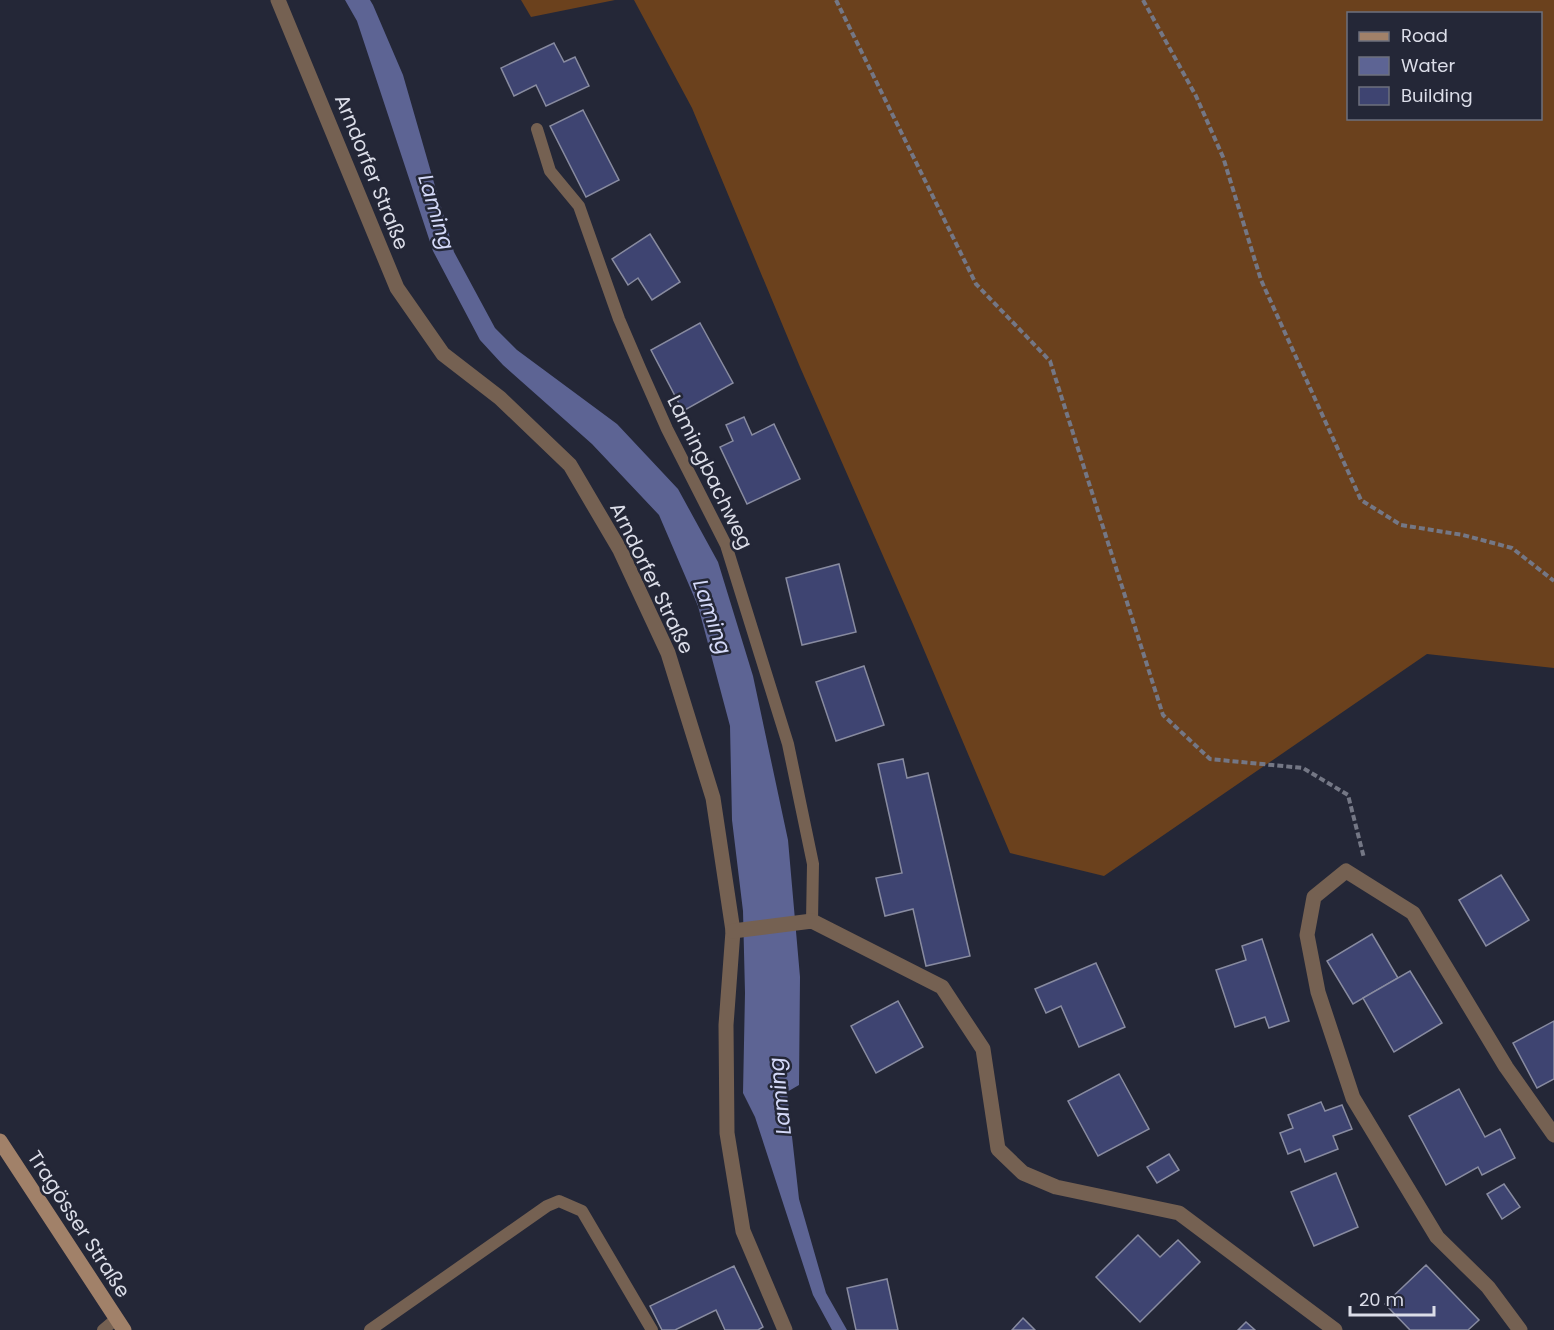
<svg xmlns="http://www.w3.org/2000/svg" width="1554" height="1330" viewBox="0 0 1554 1330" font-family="Poppins,sans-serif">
  <rect width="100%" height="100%" fill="#242737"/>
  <g fill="#6b411d" fill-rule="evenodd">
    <polygon points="521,0 615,0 531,17"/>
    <path d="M 634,0 L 1554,0 L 1554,668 L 1427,654 L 1104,876 L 1010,853 L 913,624 L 800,367 L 692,108 ZM 1348,14 L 1540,14 L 1540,118 L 1348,118 Z"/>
  </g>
  <polygon fill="#5d6494" points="345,0 370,0 373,5 403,75 454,252 495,328 517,350 617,424 678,489 718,562 753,676 788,840 800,977 799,1085 787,1092 799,1199 826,1293 847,1330 832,1330 813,1295 755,1117 743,1093 745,993 743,911 732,820 730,726 698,606 659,515 592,444 503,365 480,340 433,251 357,21"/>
  <g fill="#3e4471" stroke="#888ba0" stroke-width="1.5">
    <polygon points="554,43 564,62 575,57 589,86 546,106 536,85 514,96 501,68"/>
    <polygon points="583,110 619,180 586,197 550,126"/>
    <polygon points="650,234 680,282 652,300 638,278 628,285 612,259"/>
    <polygon points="700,323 733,383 683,411 651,350"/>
    <polygon points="744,417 752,435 774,424 800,479 747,504 720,447 733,441 726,425"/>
    <polygon points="839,564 856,632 802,645 786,578"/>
    <polygon points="864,666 884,725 836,741 816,682"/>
    <polygon points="903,759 907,778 928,773 970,956 926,966 913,909 885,916 876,878 902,873 878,764"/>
    <polygon points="1501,875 1529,920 1486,946 1459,900"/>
    <polygon points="1372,934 1398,978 1353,1004 1327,961"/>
    <polygon points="1262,939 1289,1021 1269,1028 1265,1017 1235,1027 1216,970 1246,960 1242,946"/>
    <polygon points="1096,963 1125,1027 1079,1047 1061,1006 1046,1013 1035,989"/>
    <polygon points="1410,971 1442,1023 1394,1052 1363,998"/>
    <polygon points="898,1001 923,1047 876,1073 851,1026"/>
    <polygon points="1554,1021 1554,1079 1537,1088 1513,1043"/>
    <polygon points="1119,1074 1149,1129 1098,1156 1068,1101"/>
    <polygon points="1459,1089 1485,1137 1500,1129 1515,1158 1482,1175 1478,1167 1446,1185 1409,1116"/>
    <polygon points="1321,1102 1325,1111 1342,1105 1352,1129 1333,1136 1338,1149 1305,1162 1300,1149 1288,1154 1280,1133 1293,1128 1288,1115"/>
    <polygon points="1169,1154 1179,1170 1157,1183 1147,1167"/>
    <polygon points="1336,1173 1358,1227 1314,1246 1291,1192"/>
    <polygon points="1504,1184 1520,1207 1502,1219 1487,1194"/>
    <polygon points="1138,1235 1160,1257 1178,1240 1200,1262 1140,1322 1096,1277"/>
    <polygon points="1426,1265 1479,1320 1468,1330 1410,1330 1385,1304"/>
    <polygon points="734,1266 763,1327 758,1330 725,1330 716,1310 675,1330 662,1330 650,1306"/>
    <polygon points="887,1279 898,1330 856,1330 847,1288"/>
    <polygon points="1023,1318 1035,1330 1012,1330"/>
    <polygon points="1246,1322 1255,1330 1238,1330"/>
  </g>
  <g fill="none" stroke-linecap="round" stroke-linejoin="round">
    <g stroke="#747785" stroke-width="4" stroke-dasharray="6 3" stroke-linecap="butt">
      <polyline points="836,0 976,284 1050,361 1163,715 1210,759 1303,768 1348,795 1364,858"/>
      <polyline points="1143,0 1196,96 1223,157 1261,280 1361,500 1401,525 1463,535 1512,548 1554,581"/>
    </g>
    <g stroke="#756152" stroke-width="12">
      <polyline points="537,129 550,171 579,206 619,319 640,368 667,429 726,545 788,744 813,864 812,921"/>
      <polyline points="103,1330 116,1319"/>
      <polyline points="370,1330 547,1206 559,1201 582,1211 652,1330"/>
    </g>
    <g stroke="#756152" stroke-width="15">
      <polyline points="278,0 397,288 443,354 500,398 570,465 620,550 668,653 713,798 733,931 726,1025 727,1133 743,1231 785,1330"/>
      <polyline points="733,931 812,921 942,987 983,1049 998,1149 1023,1173 1056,1187 1179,1213 1335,1330"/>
      <polyline points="1520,1330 1488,1287 1437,1237 1353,1098 1318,992 1307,935 1314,897 1346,871 1413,913 1506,1067 1554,1135"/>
    </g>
    <polyline stroke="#a18169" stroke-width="15" points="0,1141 124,1330"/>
  </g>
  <g text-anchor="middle" stroke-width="5" stroke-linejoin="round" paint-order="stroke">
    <g font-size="20" fill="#dbdde8" stroke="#242737">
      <text transform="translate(372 172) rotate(68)" y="7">Arndorfer Straße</text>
      <text transform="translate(710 472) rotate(64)" y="7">Lamingbachweg</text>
      <text transform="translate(652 578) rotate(64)" y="7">Arndorfer Straße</text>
      <text transform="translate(79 1224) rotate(57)" y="7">Tragösser Straße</text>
    </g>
    <g font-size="21" font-style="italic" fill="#d4d9f8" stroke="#242737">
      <text transform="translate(436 212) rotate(73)" y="7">Laming</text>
      <text transform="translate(712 617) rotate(71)" y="7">Laming</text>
      <text transform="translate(780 1096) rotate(-96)" y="7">Laming</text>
    </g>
  </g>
  <rect x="1347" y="12" width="195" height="108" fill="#242737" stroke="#6d707e" stroke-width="1.5"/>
  <rect x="1359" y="32" width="30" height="9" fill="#a18169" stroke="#6d707e" stroke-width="1.5"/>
  <text x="1401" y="42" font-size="18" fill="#dbdde8">Road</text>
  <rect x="1359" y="57" width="30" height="18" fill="#5d6494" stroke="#6d707e" stroke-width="1.5"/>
  <text x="1401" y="72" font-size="18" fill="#dbdde8">Water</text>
  <rect x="1359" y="87" width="30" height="18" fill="#3e4471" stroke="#6d707e" stroke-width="1.5"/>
  <text x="1401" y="102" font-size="18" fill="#dbdde8">Building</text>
  <path d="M1350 1306v9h84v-9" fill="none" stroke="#dbdde8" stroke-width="3"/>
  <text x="1359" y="1306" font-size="18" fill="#dbdde8" stroke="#242737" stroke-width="4.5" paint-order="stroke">20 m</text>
</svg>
